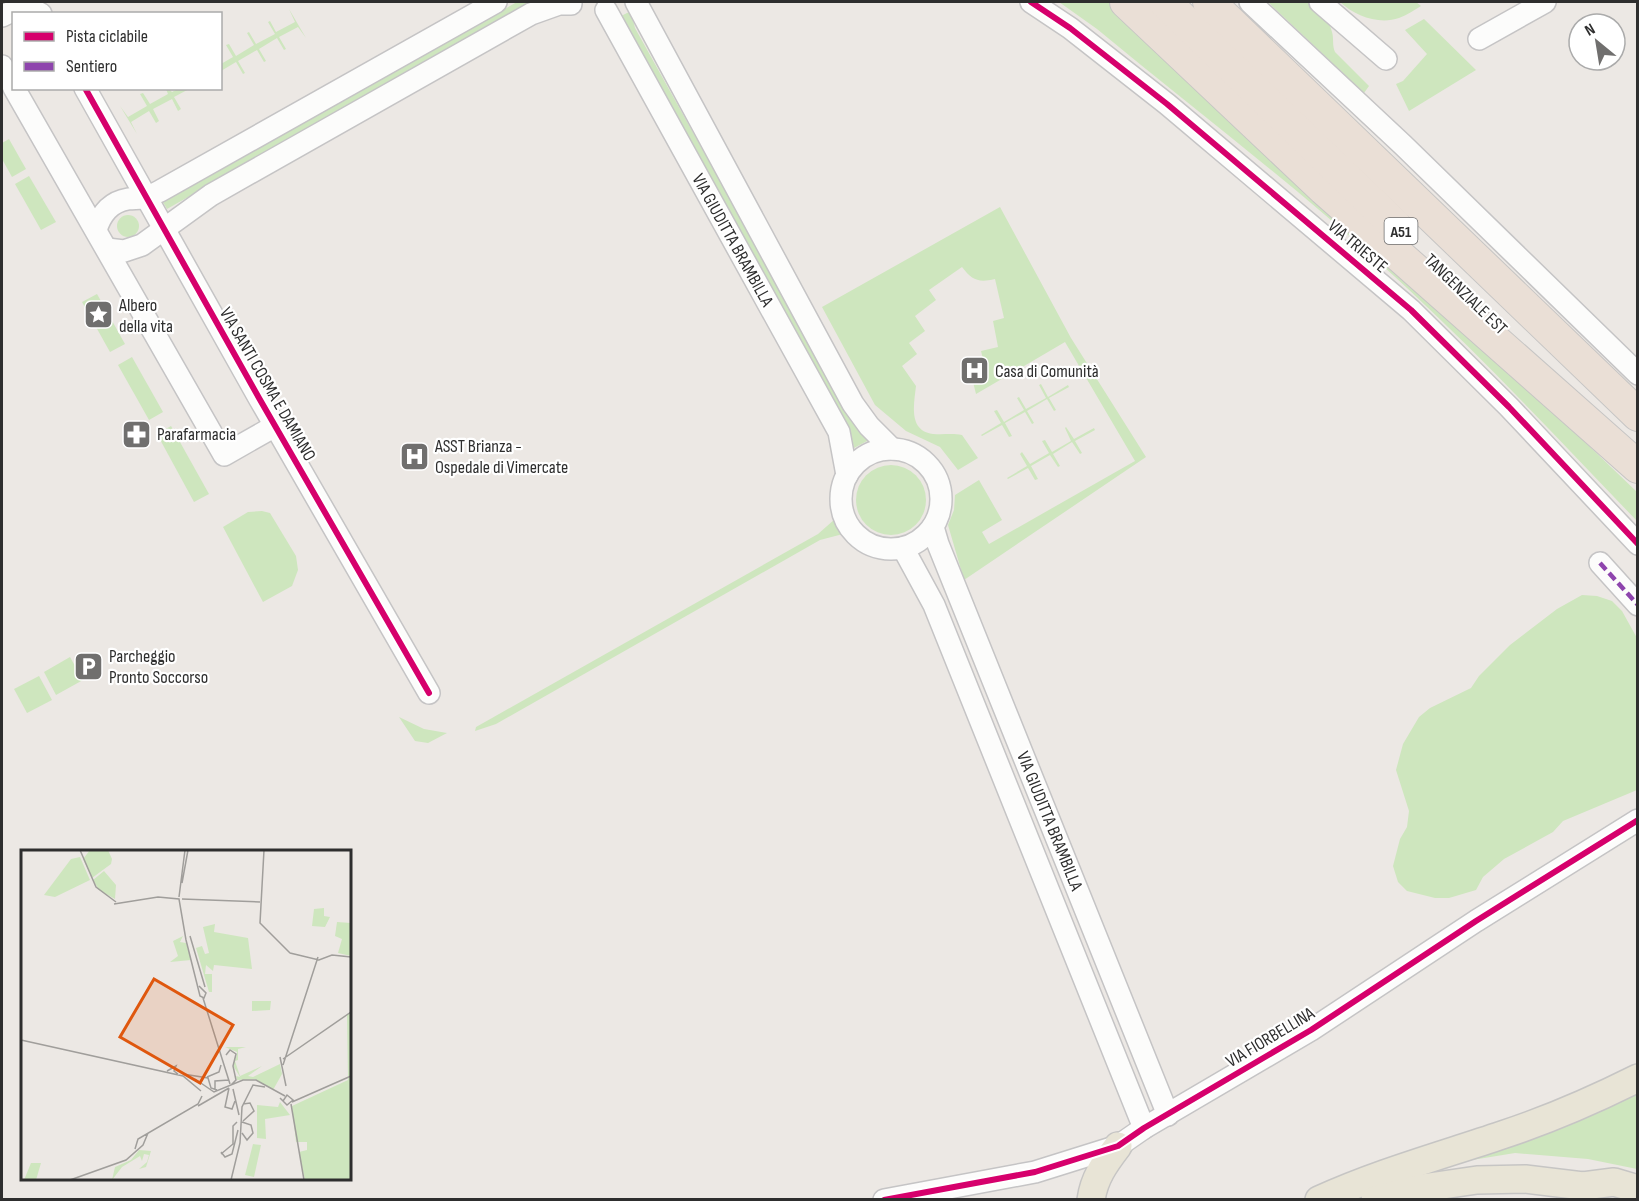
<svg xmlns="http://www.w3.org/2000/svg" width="1639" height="1201" viewBox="0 0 1639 1201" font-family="'Sofia Sans Condensed',sans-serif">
  <rect width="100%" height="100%" fill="#ece8e4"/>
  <g fill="#cee6be">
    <polygon points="517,2 532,2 167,209 163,202"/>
    <path d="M 1059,2 L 1113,2 L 1514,374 L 1637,492 L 1637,521 C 1561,442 1487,362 1407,288 C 1309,196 1201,115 1097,29 Z"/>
    <path d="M 1268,2 L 1307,2 C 1317,10 1329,18 1332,32 C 1334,39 1332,45 1335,52 L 1369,86 L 1364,93 Z"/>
    <path d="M 1340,2 L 1416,2 L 1421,6 C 1414,10 1407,15 1399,18 C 1379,25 1355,16 1340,2 Z"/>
    <polygon points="289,9 306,38 298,27 279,37 286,49 284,50 277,38 259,49 266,61 264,62 257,50 238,61 245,73 243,74 236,62 221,71 221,64 233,57 226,45 229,44 236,56 254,45 247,33 249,32 256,44 275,34 268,22 270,21 276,32 295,22"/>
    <polygon points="631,11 635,28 856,426 869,440 854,448 851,434 835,403 619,17"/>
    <polygon points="1424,19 1476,70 1409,111 1396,84 1403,81 1427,54 1405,30"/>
    <polygon points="166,89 169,89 172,92 178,89 189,89 174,97 181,109 178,111 172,99 153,109 159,121 156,123 149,111 131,122 137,134 120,106 128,117 147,106 140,94 143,93 150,104 168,94"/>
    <polygon points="9,139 26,169 12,177 2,159 2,143"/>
    <polygon points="29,176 56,222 41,230 15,184"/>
    <path d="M 1000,207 L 1071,338 L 1146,457 L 964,580 L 948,525 L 954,510 L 955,495 L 979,480 L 1002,520 L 982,532 L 989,544 L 1135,461 L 1065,342 L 976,394 L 971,374 L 986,371 L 981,351 L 998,347 L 993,321 L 1004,318 L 995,279 C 978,283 972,280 962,267 L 929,290 L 936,300 L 915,316 L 925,331 L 909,343 L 917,354 L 902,366 L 916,386 C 914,404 908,431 933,434 C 944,435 952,433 962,435 L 978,458 L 958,470 L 940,447 L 906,431 L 875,405 L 822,307 Z"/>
    <circle cx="128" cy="226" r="11"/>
    <polygon points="97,294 125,344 110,352 82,302"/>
    <polygon points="132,357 163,412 149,420 118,365"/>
    <polygon points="1041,384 1048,397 1068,385 1069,387 1049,398 1056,410 1054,411 1047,399 1027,411 1034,423 1032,424 1025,412 1005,423 1012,436 1009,437 1002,425 982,436 981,435 1001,423 994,411 997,410 1004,422 1024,410 1017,398 1019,397 1026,409 1046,398 1039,385"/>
    <polygon points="171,426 209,494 194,502 157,434"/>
    <polygon points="1066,427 1074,439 1094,428 1095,430 1075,441 1082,453 1080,454 1072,442 1053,454 1060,466 1058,467 1050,455 1031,466 1038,479 1035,480 1028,468 1008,479 1007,478 1027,466 1020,454 1022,452 1030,464 1049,453 1042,441 1045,440 1052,452 1071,441 1065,428"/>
    <circle cx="891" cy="500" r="35"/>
    <polygon points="262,511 270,513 296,556 298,570 292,586 263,602 223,527 248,512"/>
    <polygon points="835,519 843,534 820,540 496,724 475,731 476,727 492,718 818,534"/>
    <polygon points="1582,595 1597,596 1612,601 1622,611 1637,638 1637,790 1563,821 1553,832 1504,859 1483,877 1476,890 1449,898 1435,898 1407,891 1398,882 1393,866 1400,839 1407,827 1409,811 1396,770 1403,744 1419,717 1430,708 1471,688 1479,676 1510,645 1557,609"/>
    <polygon points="70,657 83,680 56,695 44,672"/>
    <polygon points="39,676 52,700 27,713 14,689"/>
    <polygon points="399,717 424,729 447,733 428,743 415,741"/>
    <polygon points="1637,1091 1637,1169 1588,1159 1515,1153 1423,1168"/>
  </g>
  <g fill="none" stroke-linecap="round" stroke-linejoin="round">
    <defs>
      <g id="minor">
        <polyline points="636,2 853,404 869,426 892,449"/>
        <polyline points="1031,2 1070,28 1167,104 1411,310 1509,407 1638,544"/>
        <polyline points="1250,2 1403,145 1638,374"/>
        <polyline points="1320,2 1386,59"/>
        <polyline points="606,10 839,432 847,475"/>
        <path d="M 2,16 C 14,10 28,5 41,14"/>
        <polyline points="1479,39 1545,2"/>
        <polyline points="2,66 14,87"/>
        <polyline points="14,88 224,455 275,426"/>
        <polyline points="85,88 259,398 429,693"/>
        <path d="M 96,230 C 101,214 110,202 128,199 C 134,198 141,199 147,197 C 151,196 156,193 160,191 L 496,2"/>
        <polyline points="107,249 124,251 142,245 211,195 531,14 559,4 571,4"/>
        <circle cx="891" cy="499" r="50"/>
        <polyline points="933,527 938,544 1168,1115"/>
        <polyline points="903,548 934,605 1144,1128"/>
        <polyline points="1600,563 1638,605"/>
        <polyline points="884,1200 1035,1172 1118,1146 1144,1128 1311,1030 1476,921 1638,820"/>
      </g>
      <g id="major">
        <path d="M 1091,1200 C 1094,1178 1105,1163 1118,1146"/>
        <path d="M 1319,1200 C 1378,1173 1440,1156 1502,1135 C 1548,1120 1594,1100 1638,1078"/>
        <polyline points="1375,1200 1422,1188 1477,1180 1525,1179 1583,1186 1614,1182 1638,1189"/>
      </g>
      <g id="highway">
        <polyline points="1126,2 1324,189 1638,467"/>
        <polyline points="1165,2 1395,225"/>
        <polyline points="1209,2 1638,415"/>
      </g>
    </defs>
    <use href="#minor" stroke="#c5c4c5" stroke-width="24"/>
    <use href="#major" stroke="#c6c5c4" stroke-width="30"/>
    <use href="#highway" stroke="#c6c5c4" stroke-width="34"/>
    <use href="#minor" stroke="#fcfcfb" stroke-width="21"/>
    <use href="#major" stroke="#e8e4d6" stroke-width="27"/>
    <use href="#highway" stroke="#eadfd6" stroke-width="32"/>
    <polyline stroke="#8e44ad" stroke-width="4.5" stroke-dasharray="9 4.5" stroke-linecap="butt" points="1600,563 1638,605"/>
    <defs>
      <g id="cycleway">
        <polyline points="1031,2 1070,28 1167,104 1411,310 1509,407 1638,544"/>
        <polyline points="85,88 259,398 429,693"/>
        <polyline points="884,1200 1035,1172 1118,1146 1144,1128 1311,1030 1476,921 1638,820"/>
      </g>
    </defs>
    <use href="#cycleway" stroke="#fff" stroke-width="10"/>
    <use href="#cycleway" stroke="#d6006c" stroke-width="6"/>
  </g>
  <defs>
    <symbol id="sight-square" viewBox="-11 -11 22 22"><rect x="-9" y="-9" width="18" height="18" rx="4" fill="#706f6e" stroke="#fff"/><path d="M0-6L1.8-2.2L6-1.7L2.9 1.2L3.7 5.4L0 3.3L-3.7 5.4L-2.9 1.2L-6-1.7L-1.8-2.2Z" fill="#fff"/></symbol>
    <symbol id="hospital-square" viewBox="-11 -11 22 22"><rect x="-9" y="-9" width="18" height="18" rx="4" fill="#706f6e" stroke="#fff"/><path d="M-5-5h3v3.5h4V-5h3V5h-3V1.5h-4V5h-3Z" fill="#fff"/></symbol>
    <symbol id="pharmacy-square" viewBox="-11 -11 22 22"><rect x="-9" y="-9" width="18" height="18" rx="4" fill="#706f6e" stroke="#fff"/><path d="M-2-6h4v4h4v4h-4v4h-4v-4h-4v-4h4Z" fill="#fff"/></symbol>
    <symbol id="parking-square" viewBox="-11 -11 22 22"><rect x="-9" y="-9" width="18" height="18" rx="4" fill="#706f6e" stroke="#fff"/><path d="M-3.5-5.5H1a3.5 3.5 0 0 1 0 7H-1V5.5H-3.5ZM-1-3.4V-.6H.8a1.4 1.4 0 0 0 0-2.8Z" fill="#fff"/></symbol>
  </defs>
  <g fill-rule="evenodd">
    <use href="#sight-square" x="82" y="298" width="33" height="33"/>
    <use href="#hospital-square" x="958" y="354" width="33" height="33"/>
    <use href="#pharmacy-square" x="120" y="418" width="33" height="33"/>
    <use href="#hospital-square" x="398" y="440" width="33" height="33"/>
    <use href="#parking-square" x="72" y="650" width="33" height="33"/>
  </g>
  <g text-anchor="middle" stroke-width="4.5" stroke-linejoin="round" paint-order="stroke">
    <rect fill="#fff" stroke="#6d6d6d" stroke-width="1.5" x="1384.5" y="218" width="33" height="26" rx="4.5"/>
    <g font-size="16" font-weight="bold" fill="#2e2e2e">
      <text x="1401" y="237">A51</text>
    </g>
    <g font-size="18" fill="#2e2e2e" stroke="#fff">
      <text transform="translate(733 240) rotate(61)" y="6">VIA GIUDITTA BRAMBILLA</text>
      <text transform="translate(1358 246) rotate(40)" y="6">VIA TRIESTE</text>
      <text transform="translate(1466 294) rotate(44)" y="6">TANGENZIALE EST</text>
      <text transform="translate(268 384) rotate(60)" y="6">VIA SANTI COSMA E DAMIANO</text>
      <text transform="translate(1050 821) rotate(68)" y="6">VIA GIUDITTA BRAMBILLA</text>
      <text transform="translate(1270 1037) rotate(-31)" y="6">VIA FIORBELLINA</text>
    </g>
    <g font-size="18" fill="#2e2e2e" stroke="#fff" text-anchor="start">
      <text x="119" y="311">Albero<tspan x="119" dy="21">della vita</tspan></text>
      <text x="995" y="377">Casa di Comunità</text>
      <text x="157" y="440">Parafarmacia</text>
      <text x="435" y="452">ASST Brianza -<tspan x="435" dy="21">Ospedale di Vimercate</tspan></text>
      <text x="109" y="662">Parcheggio<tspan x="109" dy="21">Pronto Soccorso</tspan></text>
    </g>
  </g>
  <g transform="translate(21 850)">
    <rect width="330" height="330" fill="#ece8e4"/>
    <path d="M 69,0 L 87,0 L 91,9 L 90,14 L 71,28 L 62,9 ZM 59,7 L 69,30 L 34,47 L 23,45 L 50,9 ZM 83,21 L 95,35 L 94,49 L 78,40 L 72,30 ZM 303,58 L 303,66 L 309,67 L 304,77 L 291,76 L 293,59 ZM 316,72 L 330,73 L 330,106 L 317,103 L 321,89 L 314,86 ZM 194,74 L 193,82 L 227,88 L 231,119 L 193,115 L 192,121 L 185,115 L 184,124 L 191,124 L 191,142 L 188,142 L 175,98 L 181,96 L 184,104 L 188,103 L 182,77 ZM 162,86 L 159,92 L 165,93 L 170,110 L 149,112 L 157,106 L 152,91 ZM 231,151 L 250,151 L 249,160 L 231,161 ZM 330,162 L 330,330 L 284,330 L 278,302 L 286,300 L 286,292 L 275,292 L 271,256 L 327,230 L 326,164 ZM 204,197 L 225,197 L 217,199 L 217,210 L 214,211 L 219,226 L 241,216 L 227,226 L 232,227 L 259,214 L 261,224 L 252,240 L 234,229 L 216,230 L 215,226 L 219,227 L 213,217 L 213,212 L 216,205 L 216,202 ZM 259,252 L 269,265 L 244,269 L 245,289 L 236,288 L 236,255 L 257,257 ZM 232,294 L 240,295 L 233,327 L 224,325 ZM 118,300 L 130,301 L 125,317 L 118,319 L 126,312 L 128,305 L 123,304 L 121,311 L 119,306 L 101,317 L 91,330 L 94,317 L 110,310 ZM 10,313 L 20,313 L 15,330 L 3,330 Z" fill="#cee6be"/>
    <path fill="none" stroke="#a09e9b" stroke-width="1.5" d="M 59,0 L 75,37 L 95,52M 243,0 L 239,73 L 269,103M 161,33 L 167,0M 158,47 L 164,0M 161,49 L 239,52M 93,54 L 137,47 L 158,49 L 165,90 L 179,146 L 183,148 L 185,143 L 178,136M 169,86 L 184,137M 269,103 L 298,110 L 311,105 L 330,107M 182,148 L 209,234M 0,190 L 162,226 L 180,241M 205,205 L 209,200 L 215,204 L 212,216 L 215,230 L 210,235M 259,207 L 265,236M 262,209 L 330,162M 262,215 L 297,107M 146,221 L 155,216 L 153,221 L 157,224M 162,224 L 187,228 L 190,238 L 196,240M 186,227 L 198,222 L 200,215M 174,229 L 193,242 L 222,230 L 235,230 L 264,246M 208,238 L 204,257 L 211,259 L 214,251M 212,239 L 218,265M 194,240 L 194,231 L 208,230M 259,248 L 266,255 L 272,250 L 266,245 L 262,251M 271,252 L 330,226M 270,254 L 283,330M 177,256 L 208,238M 222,271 L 233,261 L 229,253 L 222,254M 221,283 L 226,290 L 232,283 L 230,275 L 221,272M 114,299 L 117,289 L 177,254 L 181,246M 200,302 L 204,307 L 211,304 L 217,280M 200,304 L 212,294 L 212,276 L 216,272M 49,330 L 105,310 L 122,295 L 127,283M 210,330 L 219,293 L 221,257 L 232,235 L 244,237"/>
    <path fill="#df570e" fill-opacity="0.15" stroke="#df570e" stroke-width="3" d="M 133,129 L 212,175 L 179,233 L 99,187 Z"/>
    <rect width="330" height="330" fill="none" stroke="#2e2e2e" stroke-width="3"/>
  </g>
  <rect width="1639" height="1201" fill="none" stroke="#2e2e2e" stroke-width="6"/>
  <rect x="12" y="12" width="210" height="78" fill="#ffffff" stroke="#ababab" stroke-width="1.5"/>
  <rect x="24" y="32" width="30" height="9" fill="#d6006c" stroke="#ababab" stroke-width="1.5"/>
  <text x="66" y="42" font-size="18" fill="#2e2e2e">Pista ciclabile</text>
  <rect x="24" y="62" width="30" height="9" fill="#8e44ad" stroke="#ababab" stroke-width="1.5"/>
  <text x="66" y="72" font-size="18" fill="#2e2e2e">Sentiero</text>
  <g transform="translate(1597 42) rotate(330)"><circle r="28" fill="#ffffff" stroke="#ababab" stroke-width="1.5"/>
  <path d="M0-4.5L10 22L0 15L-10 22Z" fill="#706f6e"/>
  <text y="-9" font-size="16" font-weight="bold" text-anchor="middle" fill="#2e2e2e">N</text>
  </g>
</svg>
